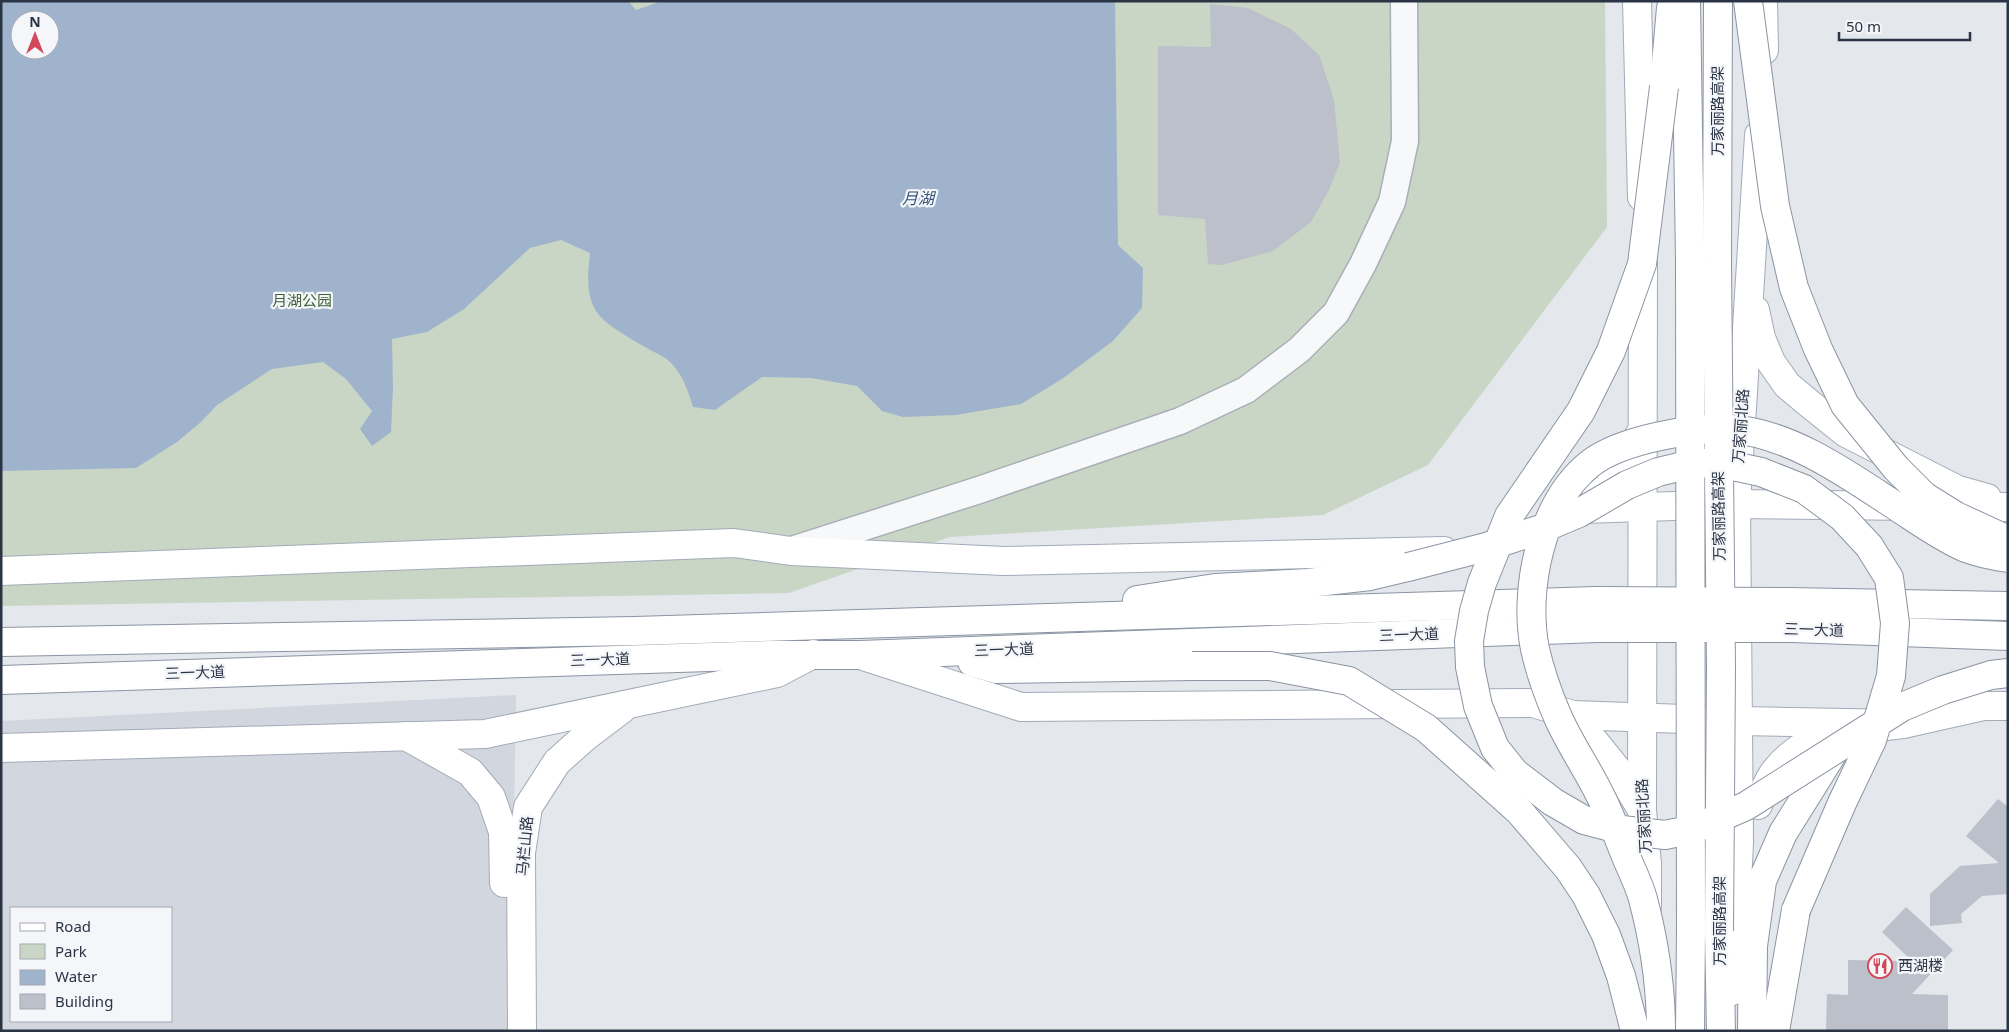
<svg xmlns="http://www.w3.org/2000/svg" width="2009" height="1032" viewBox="0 0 2009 1032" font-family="'Noto Sans','Noto Sans SC',sans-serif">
  <rect width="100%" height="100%" fill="#e4e7ec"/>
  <path fill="#d2d6de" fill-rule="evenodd" d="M 516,695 L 512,930 L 514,1031 L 1,1031 L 1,721 ZM 11,908 L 171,908 L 171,1021 L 11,1021 Z"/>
  <path fill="#c9d6c5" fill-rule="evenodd" d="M 1,1 L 1605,1 L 1607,227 L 1428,465 L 1323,515 L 950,537 L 789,593 L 1,606 ZM 20,20 L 50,20 L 50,50 L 20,50 Z"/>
  <path fill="#9fb4cc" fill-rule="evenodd" d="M 1,1 L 628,1 L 636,10 L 662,1 L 1115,1 L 1118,245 L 1143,268 L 1142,308 L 1113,341 L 1062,379 L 1021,404 L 956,415 L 903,417 L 882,411 L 857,386 L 811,378 L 762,377 L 715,410 L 693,407 C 688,391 683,375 671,363 C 665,356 653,352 645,347 C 596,318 583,313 590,253 L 561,240 L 530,248 L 464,309 L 427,332 L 392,339 L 393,388 L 391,432 L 372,446 L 360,429 L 372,411 L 346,379 L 323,362 L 272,369 L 217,405 L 201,422 L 177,442 L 136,468 L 1,471 ZM 20,20 L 50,20 L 50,50 L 20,50 Z"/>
  <g fill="#bbc0ca">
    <polygon points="1210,4 1248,8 1291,29 1319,55 1334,100 1340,163 1329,190 1311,222 1273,251 1222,265 1208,264 1205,219 1158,215 1158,46 1211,47"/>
    <polygon points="1998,799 2008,807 2008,894 1982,896 1961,914 1962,923 1930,926 1930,894 1960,866 1999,863 1966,836"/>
    <polygon points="1906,907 1953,950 1912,994 1948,995 1948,1031 1826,1031 1827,994 1848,995 1848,960 1912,961 1882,932"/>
  </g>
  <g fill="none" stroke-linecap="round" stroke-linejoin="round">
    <defs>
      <polyline id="minor" points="792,550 979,490 1180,421 1246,390 1299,350 1336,313 1363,264 1392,202 1405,141 1404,1"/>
      <g id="major">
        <polyline points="1637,1 1642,197"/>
        <polyline points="1763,1 1764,50"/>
        <polyline points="1643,263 1642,810 1647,864 1647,907"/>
        <polyline points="1755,310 1761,338 1771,362 1787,385 1811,405 1846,433 1958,490 1987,498"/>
        <polyline points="1589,502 1608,487 1643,429"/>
        <polyline points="1582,509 1736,504 2008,507"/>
        <polyline points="1,571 734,543 791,551 1004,561 1444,551"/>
        <polyline points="863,656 1021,707 1533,703 1573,715 1619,772 1642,810"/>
        <polyline points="1573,715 1739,721 1903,724"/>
        <polyline points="1886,726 1903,724 1983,706 2008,706"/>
        <polyline points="406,736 470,772 491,797 503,832 504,883"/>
        <polyline points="1,748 485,734 777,673 813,654"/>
        <path d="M 1758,805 C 1763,794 1768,779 1776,770 C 1790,752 1822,731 1845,729"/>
        <polyline points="1732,991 1739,842 1736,504 1759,135"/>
        <polyline points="522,1031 521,853 528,807 557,762 585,737 622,709"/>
      </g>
      <g id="highway">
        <polyline points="1686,1 1690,259"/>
        <polyline points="1664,87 1671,8"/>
        <polyline points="1717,265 1718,1"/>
        <polyline points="1137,600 1215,588 1308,583 1370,576 1408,567"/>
        <polyline points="1789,602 2008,606"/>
        <polyline points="1793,628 2008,636"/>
        <polyline points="1,642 635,631 1596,601"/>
        <polyline points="972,662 996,669 1192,666"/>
        <polyline points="1,680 772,655 860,655 1597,628"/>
        <polyline points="1719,931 1721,1031"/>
        <polyline points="1690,1031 1691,931"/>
        <polyline points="1752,1031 1753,946 1762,881 1783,833 1836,748"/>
        <polyline points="1775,1031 1796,910"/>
      </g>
    </defs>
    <use href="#minor" stroke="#a9aeb7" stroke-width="29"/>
    <use href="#major" stroke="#a3abb8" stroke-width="30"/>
    <use href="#highway" stroke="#8b94a3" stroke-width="30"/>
    <use href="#minor" stroke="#f7f8fa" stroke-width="26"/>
    <use href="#major" stroke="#fff" stroke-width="28"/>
    <use href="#highway" stroke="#fff" stroke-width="28"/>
    <defs>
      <g id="highway-bridge">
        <polyline points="1748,1 1775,206 1794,288 1818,349 1845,405 1896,468 1924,496 1956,516 2008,540"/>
        <polyline points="1664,87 1642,264 1611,351 1581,411 1509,516 1482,583 1474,611 1469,641 1470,667 1478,706 1495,748 1515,773 1553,802 1584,820 1622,830 1665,835 1694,829 1746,806 1902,707 1943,690 1991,675 2008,673"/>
        <polyline points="1690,259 1691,931"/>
        <polyline points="1717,265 1721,668 1719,931"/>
        <polyline points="1408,567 1486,547 1541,529 1579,513 1627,485 1658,472 1683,466 1714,462 1761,472 1804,489 1842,517 1869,546 1889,578 1895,623 1891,676 1872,740 1842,803 1796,910"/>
        <polyline points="1596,601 1789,602"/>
        <polyline points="1597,628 1793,628"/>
        <polyline points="1192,666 1270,666 1349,681 1426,728 1519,811 1568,868 1586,895 1606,935 1621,976 1635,1031"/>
        <path d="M 1661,1031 C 1661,987 1654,941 1643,899 C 1639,884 1631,869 1625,854 C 1617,834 1610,814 1600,795 C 1587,768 1569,743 1557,715 C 1548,694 1540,671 1535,649 C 1523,590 1541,502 1591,463 C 1621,440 1692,427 1730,429 C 1795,433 1858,482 1911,516 C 1929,528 1947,540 1966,548 C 1979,553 1994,556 2008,558"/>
      </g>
    </defs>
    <use href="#highway-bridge" stroke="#8b94a3" stroke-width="30" stroke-linecap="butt"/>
    <use href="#highway-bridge" stroke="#fff" stroke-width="28"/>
  </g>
  <defs>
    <symbol id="restaurant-ring" viewBox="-11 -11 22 22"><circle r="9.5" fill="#f4f6f9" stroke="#d1495b" stroke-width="1.5"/><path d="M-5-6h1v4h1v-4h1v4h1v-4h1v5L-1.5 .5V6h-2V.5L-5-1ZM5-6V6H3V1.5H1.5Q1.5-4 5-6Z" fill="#d1495b"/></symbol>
  </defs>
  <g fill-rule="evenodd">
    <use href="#restaurant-ring" x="1866" y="952" width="28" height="28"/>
  </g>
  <g text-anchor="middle" stroke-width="4.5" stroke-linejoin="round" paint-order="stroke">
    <g font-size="15" fill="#2b3445" stroke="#f4f6f9">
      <text transform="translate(1718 111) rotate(-90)" y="5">万家丽路高架</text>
      <text transform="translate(1741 426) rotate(-86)" y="5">万家丽北路</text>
      <text transform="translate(1719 516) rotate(-91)" y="5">万家丽路高架</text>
      <text transform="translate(1814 630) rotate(2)" y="5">三一大道</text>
      <text transform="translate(1409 635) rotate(-2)" y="5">三一大道</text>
      <text transform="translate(1004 650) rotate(-2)" y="5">三一大道</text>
      <text transform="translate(600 660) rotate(-2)" y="5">三一大道</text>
      <text transform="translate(195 673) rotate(-2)" y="5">三一大道</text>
      <text transform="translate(1644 816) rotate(-93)" y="5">万家丽北路</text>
      <text transform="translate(525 846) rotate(-85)" y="5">马栏山路</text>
      <text transform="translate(1720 921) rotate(-90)" y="5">万家丽路高架</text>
    </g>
    <g font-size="15" fill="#3f6138" stroke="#f4f6f9">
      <text x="302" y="306">月湖公园</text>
    </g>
    <g font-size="15" fill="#2b3445" stroke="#f4f6f9" text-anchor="start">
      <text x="1898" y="971">西湖楼</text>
    </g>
    <g font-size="16" font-style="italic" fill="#34527a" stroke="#f4f6f9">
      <text x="918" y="204">月湖</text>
    </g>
  </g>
  <rect width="2009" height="1032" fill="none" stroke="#2b3445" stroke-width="5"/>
  <rect x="10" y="907" width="162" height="115" fill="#f4f6f9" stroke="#a4a8b1"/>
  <rect x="20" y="923" width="25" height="8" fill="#ffffff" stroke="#a4a8b1"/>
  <text x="55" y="932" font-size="15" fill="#2b3445">Road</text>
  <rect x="20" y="944" width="25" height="15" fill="#c9d6c5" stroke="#a4a8b1"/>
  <text x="55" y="957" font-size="15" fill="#2b3445">Park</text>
  <rect x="20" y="970" width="25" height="15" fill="#9fb4cc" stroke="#a4a8b1"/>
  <text x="55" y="982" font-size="15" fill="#2b3445">Water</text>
  <rect x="20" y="994" width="25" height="15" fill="#bbc0ca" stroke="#a4a8b1"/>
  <text x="55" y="1007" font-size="15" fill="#2b3445">Building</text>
  <g transform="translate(35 35)"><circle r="24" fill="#f4f6f9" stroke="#a4a8b1"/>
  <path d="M0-4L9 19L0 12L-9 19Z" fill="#d1495b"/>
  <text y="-8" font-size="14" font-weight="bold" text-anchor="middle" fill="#2b3445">N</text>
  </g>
  <path d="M1839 32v8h131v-8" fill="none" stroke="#2b3445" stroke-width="2.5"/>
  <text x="1846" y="32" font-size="15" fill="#2b3445" stroke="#f4f6f9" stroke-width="4" paint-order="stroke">50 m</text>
</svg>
